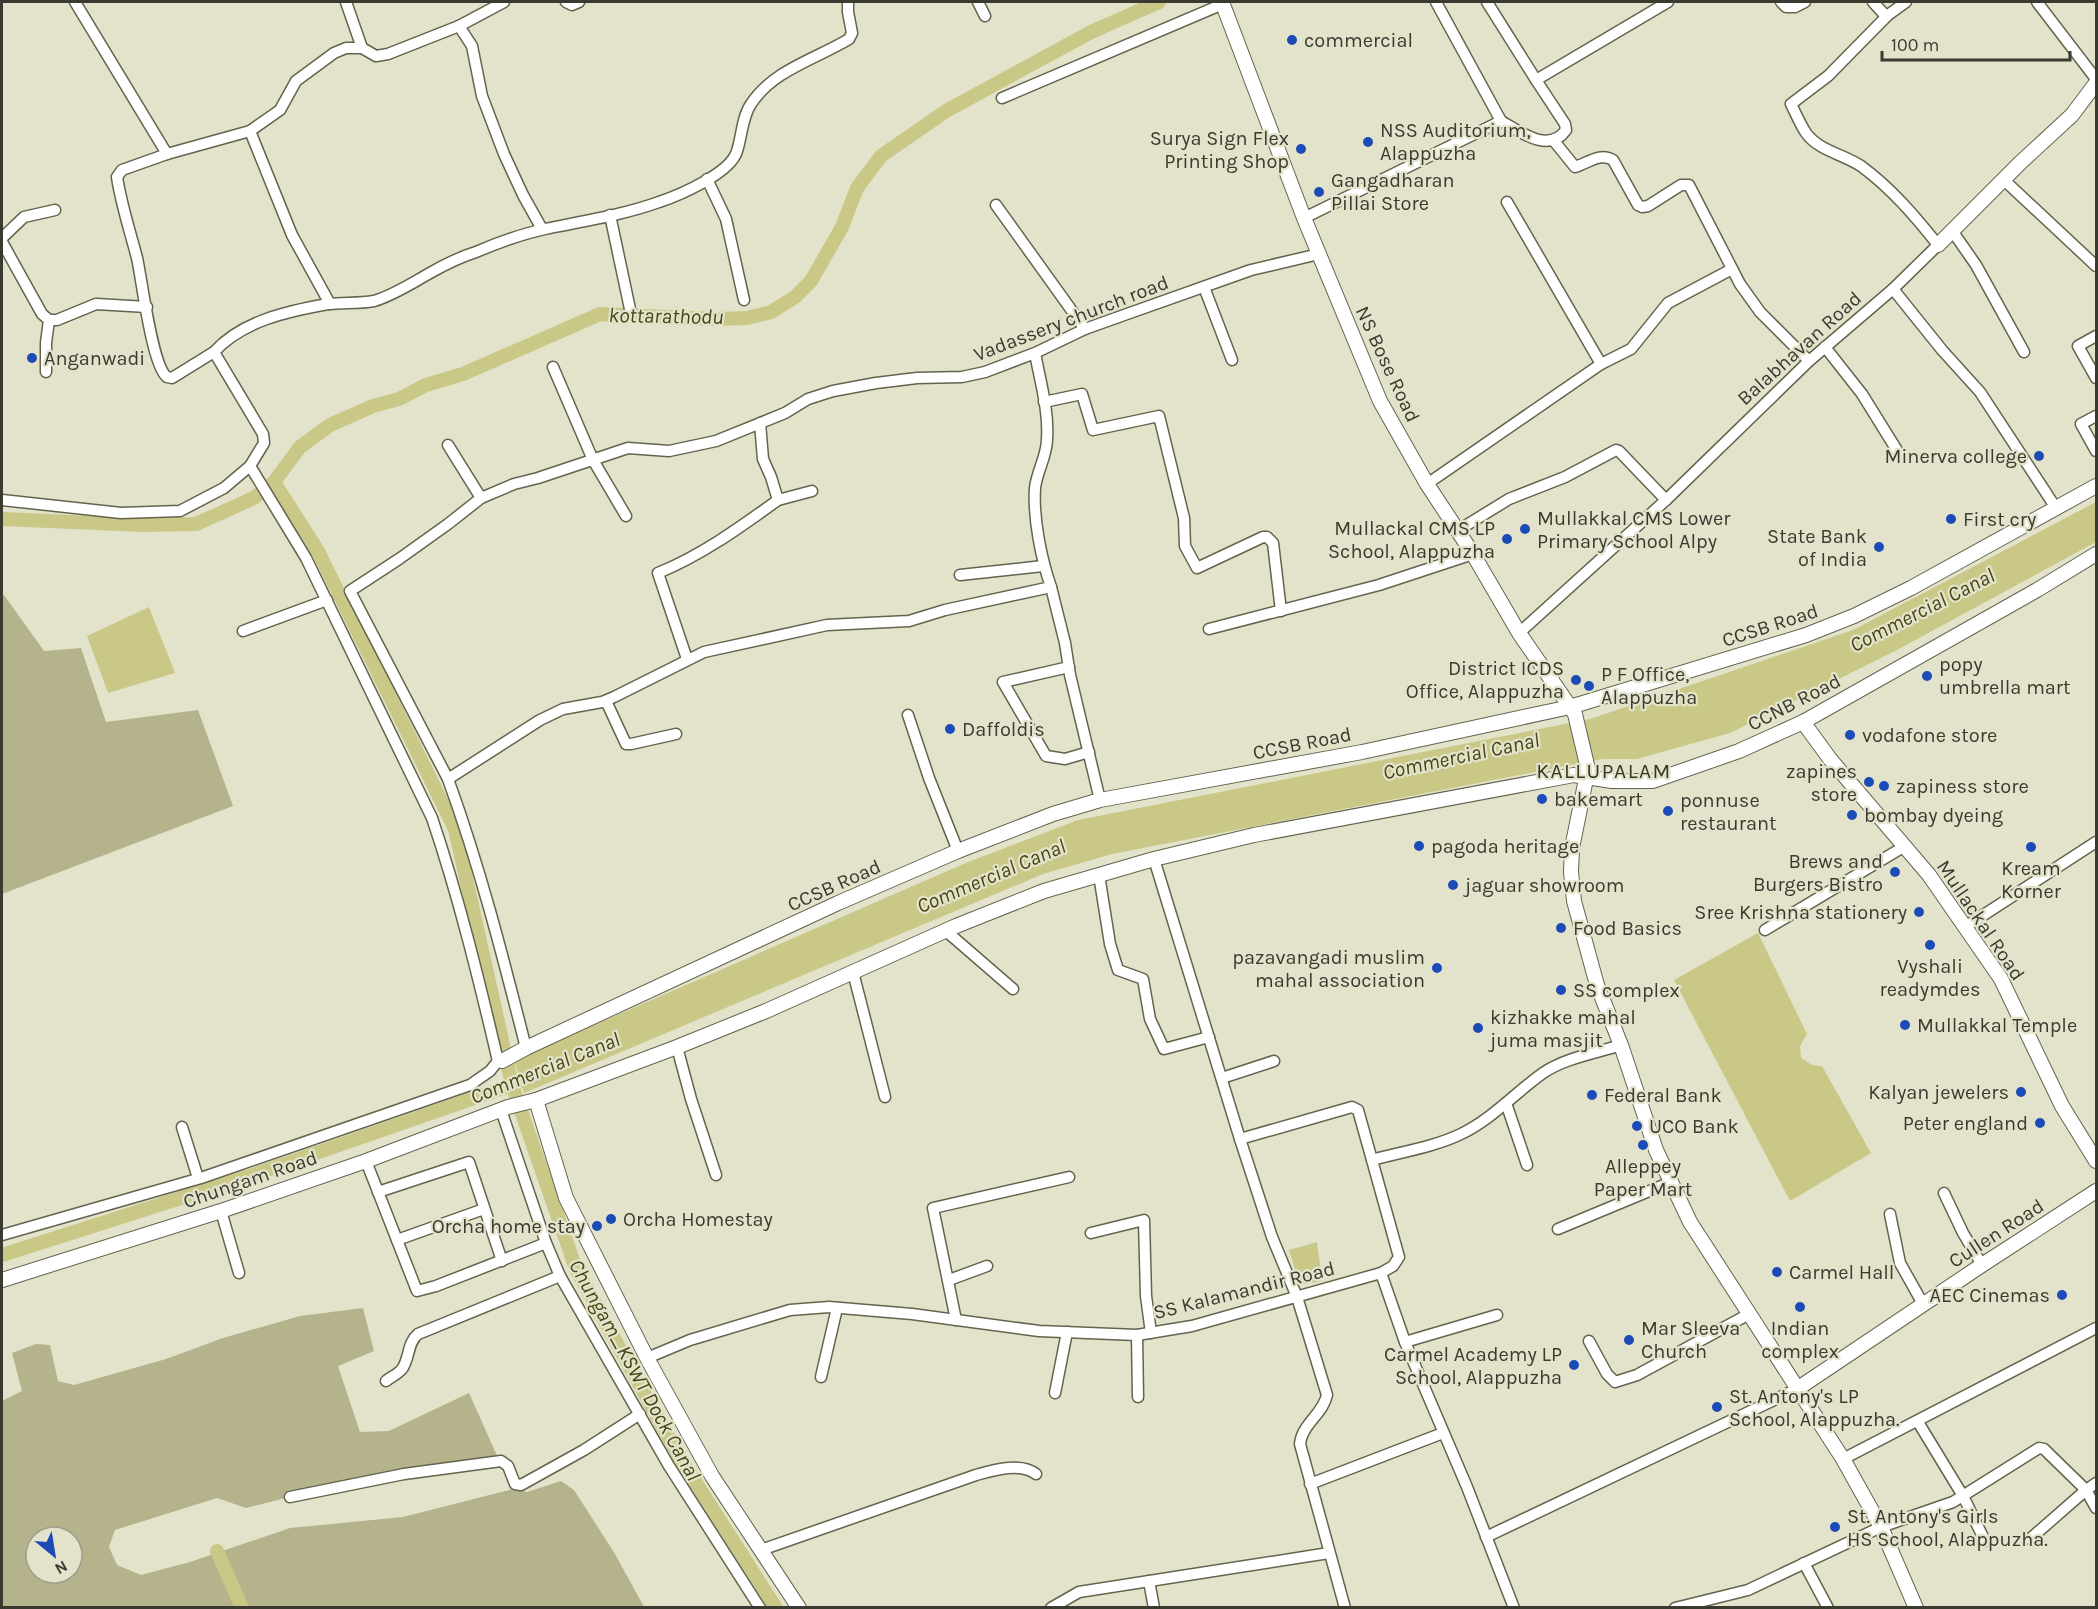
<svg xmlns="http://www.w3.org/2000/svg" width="2098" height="1609" viewBox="0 0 2098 1609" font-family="Karla,sans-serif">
  <rect width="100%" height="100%" fill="#e3e3cb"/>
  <g fill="#b4b38c" fill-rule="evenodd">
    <polygon points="4,595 44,651 81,648 106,722 198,710 233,806 2,894 2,596"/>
    <path d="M 363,1308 L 374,1351 L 338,1366 L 360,1432 L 389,1431 L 469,1393 L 498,1458 L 349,1482 L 246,1508 L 217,1498 L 115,1530 L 109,1547 L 117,1565 L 141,1575 L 190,1562 L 290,1528 L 403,1517 L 513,1489 L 527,1492 L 561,1481 L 574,1490 L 615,1554 L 644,1607 L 2,1607 L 2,1401 L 22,1391 L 12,1353 L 36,1344 L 50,1345 L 58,1381 L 74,1385 L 166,1359 L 223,1338 L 300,1316 ZM 36,1537 L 72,1537 L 72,1573 L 36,1573 Z"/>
  </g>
  <g fill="#cac887">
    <polygon points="2096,502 2096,542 1897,650 1730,733 1637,759 1602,759 1112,854 1043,874 524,1093 514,1060 968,862 1078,820 1590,719 1853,630"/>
    <polygon points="149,607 175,673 108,693 87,636"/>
    <polygon points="1758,933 1807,1034 1800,1046 1801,1058 1812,1065 1822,1066 1871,1153 1790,1201 1674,980"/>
    <polygon points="1317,1242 1322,1281 1300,1285 1289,1250"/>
  </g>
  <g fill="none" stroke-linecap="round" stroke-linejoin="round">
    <g stroke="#cac887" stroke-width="14">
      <polyline points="274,482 300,447 330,425 373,406 399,399 426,385 463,374 600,314 716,319 747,318 771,312 795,297 811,281 842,227 857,188 881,156 946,111 1091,32 1159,2"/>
      <polyline points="2,519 142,525 196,524 254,498 274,482 318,551 455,829 512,1085 576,1269 680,1458 776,1608"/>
      <polyline points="2,1255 253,1175 512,1085 537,1073"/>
      <polyline points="217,1551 242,1608"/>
    </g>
    <defs>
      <g id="street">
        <polyline points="75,2 167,154 250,131"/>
        <polyline points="346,2 362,48"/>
        <polyline points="566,2 572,5 579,2"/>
        <polyline points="978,2 985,16"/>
        <polyline points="1436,2 1501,121"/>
        <polyline points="1487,2 1536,80"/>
        <polyline points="1781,2 1786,7 1795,7 1805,2"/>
        <polyline points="1873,2 1884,14 1888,15 1906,2"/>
        <polyline points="2037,2 2096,79"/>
        <polyline points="459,26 472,46 482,96 504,154 523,195 542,229"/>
        <polyline points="1002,98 1223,4"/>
        <path d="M 1554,141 L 1575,167 C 1588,163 1600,152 1613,160 L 1638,205 L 1642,207 L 1648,206 L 1681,185 L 1689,185 L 1740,284 L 1760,312 L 1809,361"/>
        <path d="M 167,154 L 122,170 L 117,177 C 121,204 130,231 137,258 C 142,280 152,366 167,377 L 172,378 L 214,352"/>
        <polyline points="707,179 726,219 744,300"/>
        <polyline points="2004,180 2096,266"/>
        <polyline points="996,205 1085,329"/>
        <polyline points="610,215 630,309"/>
        <path d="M 1304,218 L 1501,121 C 1520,132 1549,154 1566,130 L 1565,124 L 1536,80 L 1668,2"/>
        <polyline points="1953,232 1976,265 2024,352"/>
        <polyline points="2,238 24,217 55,210"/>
        <polyline points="2,242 42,314 49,320 57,320 96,304 147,307"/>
        <polyline points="1204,287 1232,360"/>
        <polyline points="1893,289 1942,350 1980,392 2056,508"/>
        <polyline points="330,304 292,235 250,131 280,110 296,81 334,53 346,48 362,48 376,56 388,54 459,26 504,2"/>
        <polyline points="2096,336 2078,346 2096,378"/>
        <polyline points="1825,347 1862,394 1898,452"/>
        <path d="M 1035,353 C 1040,381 1049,410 1047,439 C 1047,456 1037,471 1035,488 C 1033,518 1041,558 1051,587 L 945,610 L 909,621 L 827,625 L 704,652 L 614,697 L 602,702 L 563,709 L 540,720 L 448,779 L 350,591 L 399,559 L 448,524 L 481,498 L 514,484 L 538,478 L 628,448 L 669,451 L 716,441 L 785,413 L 808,399 L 833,391 L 876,383 L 917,378 L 962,377 L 985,372 L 1035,353 L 1085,329 L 1127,314 L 1251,270 L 1319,254"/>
        <polyline points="1601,364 1631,349 1668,303 1732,269"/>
        <polyline points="553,367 593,460 626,516"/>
        <polyline points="46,372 46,343 49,320"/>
        <polyline points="1044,402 1082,394 1093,430 1159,416 1184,518 1185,546 1197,568 1263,537 1267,537 1273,543 1281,611"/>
        <polyline points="2096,416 2081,424 2096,451"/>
        <polyline points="448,445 481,498"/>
        <path d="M 250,466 L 306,558 L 432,818 C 459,898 479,980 498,1061"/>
        <polyline points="1427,484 1601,364 1507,202"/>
        <path d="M 2,500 L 121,513 L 180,511 L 224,488 L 250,466 L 264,443 L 263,434 L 214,352 C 242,321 288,311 328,304 C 344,302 358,304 374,301 C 394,295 412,283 430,273 C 444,265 460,257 476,252 C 497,243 522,234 545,229 C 583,221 623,215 659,202 C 680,195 731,173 737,151 C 742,136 742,117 751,104 C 773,70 816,59 849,39 L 852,33 L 848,12 L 848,2"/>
        <polyline points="778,500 812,491"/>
        <polyline points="1457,531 1509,499 1565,477 1616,450 1619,451 1666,500"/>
        <polyline points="960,575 1043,566"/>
        <polyline points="1051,587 1065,643 1070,675 1100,800"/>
        <polyline points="1209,629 1379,585 1473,554"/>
        <polyline points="243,631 327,600"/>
        <path d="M 1519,633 L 1666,500 L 1809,361 L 1893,289 L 1938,245 C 1915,216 1891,188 1861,166 C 1843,154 1819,151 1806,133 C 1800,124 1796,114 1791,104 L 1828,76 L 1888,15"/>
        <path d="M 687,659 L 658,573 C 702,555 739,528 778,500 L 771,477 L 763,459 L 760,423"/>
        <polyline points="1069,667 1003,682 1046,756 1065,759 1089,752"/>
        <polyline points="606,701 626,744 631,744 676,734"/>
        <polyline points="908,715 929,778 958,851"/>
        <path d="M 448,779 C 480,867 503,957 526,1048"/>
        <path d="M 1154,859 L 1240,1139 L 1272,1237 L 1297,1297 L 1327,1395 C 1323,1414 1302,1424 1300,1444 L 1345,1608"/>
        <polyline points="1099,875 1110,944 1118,970 1143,979 1150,1019 1164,1049 1209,1037"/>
        <polyline points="1965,927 2096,842"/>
        <polyline points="1765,930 1905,846"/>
        <polyline points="946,931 1013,989"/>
        <polyline points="853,972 885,1097"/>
        <polyline points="677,1047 691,1099 716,1175"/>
        <polyline points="1222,1078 1274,1061"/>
        <polyline points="1506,1103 1527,1165"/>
        <polyline points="501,1110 546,1243 560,1276 669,1466 760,1608"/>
        <polyline points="182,1127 198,1178"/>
        <polyline points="1240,1139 1352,1107 1358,1110 1372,1160"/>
        <polyline points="366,1161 417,1291 436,1286 546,1243"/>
        <polyline points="378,1192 469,1162 502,1261"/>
        <polyline points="1944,1193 1963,1233 1982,1265"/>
        <polyline points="221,1211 239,1273"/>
        <polyline points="1890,1214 1900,1263 1923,1304"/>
        <polyline points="1558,1229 1671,1182"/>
        <polyline points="1091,1233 1144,1220 1146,1296 1151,1333"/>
        <polyline points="2,1235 201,1178 470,1085 490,1071 498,1061 502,1061"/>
        <polyline points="397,1240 484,1209"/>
        <polyline points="1381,1273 1405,1342 1467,1487 1514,1608"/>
        <polyline points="949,1280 987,1266"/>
        <polyline points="956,1320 933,1208 1069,1177"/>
        <polyline points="1137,1335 1138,1397"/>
        <polyline points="1589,1341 1607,1374 1615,1382 1637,1375 1749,1314"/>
        <polyline points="1405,1342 1497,1315"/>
        <path d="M 647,1358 L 690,1340 L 790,1310 L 829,1307 L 912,1314 L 1039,1331 L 1137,1335 L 1192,1326 L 1381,1273 L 1393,1266 L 1399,1257 L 1372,1160 C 1401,1152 1434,1147 1461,1134 C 1492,1119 1515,1093 1543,1073 C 1565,1058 1596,1053 1621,1045"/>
        <polyline points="821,1377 837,1308"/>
        <path d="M 386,1381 C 391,1377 398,1374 402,1369 C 410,1358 407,1343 418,1334 L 560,1276"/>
        <polyline points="1055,1393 1067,1332"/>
        <polyline points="1918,1422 1963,1496 1985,1541"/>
        <polyline points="1843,1459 2096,1328"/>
        <polyline points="1310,1484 1443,1433"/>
        <polyline points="290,1497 404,1474 501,1461 508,1466 515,1484 521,1485 584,1450 640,1414"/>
        <polyline points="1486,1537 1797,1389"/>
        <polyline points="2030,1539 2086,1490 2096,1483"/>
        <path d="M 761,1550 L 976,1475 C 994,1470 1020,1462 1036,1474"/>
        <polyline points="1804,1563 1828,1608"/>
        <polyline points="1149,1581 1154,1608"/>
        <polyline points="1051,1608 1079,1592 1329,1553"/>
        <polyline points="1675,1608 1748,1590 1881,1527 1953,1502 2039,1448 2044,1449 2086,1490 2096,1508"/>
      </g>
      <g id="secondary">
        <polyline points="1222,2 1304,218 1380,401 1427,484 1473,554 1519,633 1575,714 1588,769 1572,848 1571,872 1574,901 1597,985 1621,1045 1656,1150 1690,1222 1843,1459 1881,1527 1916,1608"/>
        <polyline points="1938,245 2020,163 2072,115 2096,83"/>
        <polyline points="1803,722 1830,759 1929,875 2001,979 2062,1106 2096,1161"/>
        <polyline points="502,1061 526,1048 838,903 958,851 1053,814 1100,800 1362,752 1570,707 1806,635 1854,616 1911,588 2096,486"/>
        <polyline points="536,1100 566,1198 647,1358 712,1476 799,1608"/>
        <polyline points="2,1280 221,1211 366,1161 508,1107 536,1100 677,1047 766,1011 956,926 1044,891 1154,859 1254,835 1574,775 1612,781 1653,781 1739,751 1803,722 2037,590 2096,554"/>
        <polyline points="1797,1389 1982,1265 2096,1191"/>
      </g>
    </defs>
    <use href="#street" stroke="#64634e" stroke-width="13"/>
    <use href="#secondary" stroke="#64634e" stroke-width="16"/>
    <use href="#street" stroke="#fff" stroke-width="10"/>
    <use href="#secondary" stroke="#fff" stroke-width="14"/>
  </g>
  <g fill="#1c4bb8" stroke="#e3e3cb" stroke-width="2">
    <circle cx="1292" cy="40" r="6"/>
    <circle cx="1368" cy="142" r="6"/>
    <circle cx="1301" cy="149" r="6"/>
    <circle cx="1319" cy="192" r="6"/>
    <circle cx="32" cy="358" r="6"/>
    <circle cx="2039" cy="456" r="6"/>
    <circle cx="1951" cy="519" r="6"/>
    <circle cx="1525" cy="529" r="6"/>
    <circle cx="1507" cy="539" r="6"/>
    <circle cx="1879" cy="547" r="6"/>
    <circle cx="1927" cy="676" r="6"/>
    <circle cx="1576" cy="680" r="6"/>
    <circle cx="1589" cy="686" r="6"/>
    <circle cx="950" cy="729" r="6"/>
    <circle cx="1850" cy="735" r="6"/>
    <circle cx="1869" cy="782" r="6"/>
    <circle cx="1884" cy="786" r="6"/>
    <circle cx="1542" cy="799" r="6"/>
    <circle cx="1668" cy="811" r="6"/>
    <circle cx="1852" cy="815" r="6"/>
    <circle cx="1419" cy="846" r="6"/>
    <circle cx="2031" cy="847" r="6"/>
    <circle cx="1895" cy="872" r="6"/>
    <circle cx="1453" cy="885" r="6"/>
    <circle cx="1919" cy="912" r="6"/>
    <circle cx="1561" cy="928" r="6"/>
    <circle cx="1930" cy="945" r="6"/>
    <circle cx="1437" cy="968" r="6"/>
    <circle cx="1561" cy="990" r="6"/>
    <circle cx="1905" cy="1025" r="6"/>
    <circle cx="1478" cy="1028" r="6"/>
    <circle cx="2021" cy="1092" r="6"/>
    <circle cx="1592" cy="1095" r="6"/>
    <circle cx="2040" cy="1123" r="6"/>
    <circle cx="1637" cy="1126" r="6"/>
    <circle cx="1643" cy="1145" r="6"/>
    <circle cx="611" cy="1219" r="6"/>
    <circle cx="597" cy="1226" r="6"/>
    <circle cx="1777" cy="1272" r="6"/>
    <circle cx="2062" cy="1295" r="6"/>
    <circle cx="1800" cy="1307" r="6"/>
    <circle cx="1629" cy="1340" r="6"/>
    <circle cx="1574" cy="1365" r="6"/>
    <circle cx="1717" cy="1407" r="6"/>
    <circle cx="1835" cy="1527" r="6"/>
  </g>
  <g text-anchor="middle" stroke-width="4.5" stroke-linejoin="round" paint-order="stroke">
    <g font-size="20" fill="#3a3a31" stroke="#e3e3cb" text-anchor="start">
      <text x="1304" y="47">commercial</text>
      <text x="1380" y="137">NSS Auditorium,<tspan x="1380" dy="23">Alappuzha</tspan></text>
      <text x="1289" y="145" text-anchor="end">Surya Sign Flex<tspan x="1289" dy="23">Printing Shop</tspan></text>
      <text x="1331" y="187">Gangadharan<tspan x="1331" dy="23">Pillai Store</tspan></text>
      <text x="44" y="365">Anganwadi</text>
      <text x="2027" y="463" text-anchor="end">Minerva college</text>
      <text x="1537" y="525">Mullakkal CMS Lower<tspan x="1537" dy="23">Primary School Alpy</tspan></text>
      <text x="1963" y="526">First cry</text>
      <text x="1495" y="535" text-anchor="end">Mullackal CMS LP<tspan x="1495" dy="23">School, Alappuzha</tspan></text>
      <text x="1867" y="543" text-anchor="end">State Bank<tspan x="1867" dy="23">of India</tspan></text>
      <text x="1939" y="671">popy<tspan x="1939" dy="23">umbrella mart</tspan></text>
      <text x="1564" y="675" text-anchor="end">District ICDS<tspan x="1564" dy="23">Office, Alappuzha</tspan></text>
      <text x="1601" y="681">P F Office,<tspan x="1601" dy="23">Alappuzha</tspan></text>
      <text x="962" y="736">Daffoldis</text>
      <text x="1862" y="742">vodafone store</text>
      <text x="1857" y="778" text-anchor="end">zapines<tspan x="1857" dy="23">store</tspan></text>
      <text x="1896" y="793">zapiness store</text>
      <text x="1554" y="806">bakemart</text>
      <text x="1680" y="807">ponnuse<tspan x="1680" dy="23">restaurant</tspan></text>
      <text x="1864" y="822">bombay dyeing</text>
      <text x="1431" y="853">pagoda heritage</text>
      <text x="1883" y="868" text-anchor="end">Brews and<tspan x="1883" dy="23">Burgers Bistro</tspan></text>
      <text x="2031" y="875" text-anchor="middle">Kream<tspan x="2031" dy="23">Korner</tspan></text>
      <text x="1465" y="892">jaguar showroom</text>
      <text x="1907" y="919" text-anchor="end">Sree Krishna stationery</text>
      <text x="1573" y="935">Food Basics</text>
      <text x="1425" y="964" text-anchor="end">pazavangadi muslim<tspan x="1425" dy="23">mahal association</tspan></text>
      <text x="1930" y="973" text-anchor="middle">Vyshali<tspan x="1930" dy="23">readymdes</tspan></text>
      <text x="1573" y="997">SS complex</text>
      <text x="1490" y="1024">kizhakke mahal<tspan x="1490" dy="23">juma masjit</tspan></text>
      <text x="1917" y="1032">Mullakkal Temple</text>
      <text x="2009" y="1099" text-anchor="end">Kalyan jewelers</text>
      <text x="1604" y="1102">Federal Bank</text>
      <text x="2028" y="1130" text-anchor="end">Peter england</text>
      <text x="1649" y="1133">UCO Bank</text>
      <text x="1643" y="1173" text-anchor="middle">Alleppey<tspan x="1643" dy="23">Paper Mart</tspan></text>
      <text x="623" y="1226">Orcha Homestay</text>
      <text x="585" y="1233" text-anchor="end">Orcha home stay</text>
      <text x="1789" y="1279">Carmel Hall</text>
      <text x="2050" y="1302" text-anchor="end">AEC Cinemas</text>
      <text x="1641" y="1335">Mar Sleeva<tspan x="1641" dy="23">Church</tspan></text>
      <text x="1800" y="1335" text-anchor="middle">Indian<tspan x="1800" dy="23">complex</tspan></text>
      <text x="1562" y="1361" text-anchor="end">Carmel Academy LP<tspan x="1562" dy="23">School, Alappuzha</tspan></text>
      <text x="1729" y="1403">St. Antony's LP<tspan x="1729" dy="23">School, Alappuzha.</tspan></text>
      <text x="1847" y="1523">St. Antony's Girls<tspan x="1847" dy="23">HS School, Alappuzha.</tspan></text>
    </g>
    <g font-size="20" fill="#3a3a31" stroke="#e3e3cb">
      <text transform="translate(1071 318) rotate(-21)" y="7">Vadassery church road</text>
      <text transform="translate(1799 348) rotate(-42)" y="7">Balabhavan Road</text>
      <text transform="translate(1388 364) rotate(65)" y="7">NS Bose Road</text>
      <text transform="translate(1770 625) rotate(-18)" y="7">CCSB Road</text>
      <text transform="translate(1794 702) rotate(-27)" y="7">CCNB Road</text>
      <text transform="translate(1302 743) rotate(-11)" y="7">CCSB Road</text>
      <text transform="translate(834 885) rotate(-24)" y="7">CCSB Road</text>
      <text transform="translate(1981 920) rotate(56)" y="7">Mullackal Road</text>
      <text transform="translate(250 1179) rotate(-19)" y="7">Chungam Road</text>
      <text transform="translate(1996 1233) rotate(-33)" y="7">Cullen Road</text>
      <text transform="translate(1244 1290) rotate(-14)" y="7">SS Kalamandir Road</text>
    </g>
    <g font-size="21" font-style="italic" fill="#484614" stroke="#e3e3cb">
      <text transform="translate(666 316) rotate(1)" y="7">kottarathodu</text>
      <text transform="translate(1922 610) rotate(-27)" y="7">Commercial Canal</text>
      <text transform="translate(1461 756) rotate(-12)" y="7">Commercial Canal</text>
      <text transform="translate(991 876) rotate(-23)" y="7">Commercial Canal</text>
      <text transform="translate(545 1068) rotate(-22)" y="7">Commercial Canal</text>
      <text transform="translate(635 1370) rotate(61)" y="7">Chungam_KSWT Dock Canal</text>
    </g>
    <g font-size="21" letter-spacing="1.5" fill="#363623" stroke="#e3e3cb">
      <text x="1604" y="778">KALLUPALAM</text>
    </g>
  </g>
  <rect width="2098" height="1609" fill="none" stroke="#3a3a31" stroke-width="6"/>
  <g transform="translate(54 1555) rotate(150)"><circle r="28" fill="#e3e3cb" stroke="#9f9f8d" stroke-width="1.5"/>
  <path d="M0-4.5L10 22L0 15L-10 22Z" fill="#1c4bb8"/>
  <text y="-9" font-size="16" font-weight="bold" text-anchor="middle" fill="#3a3a31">N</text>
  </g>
  <path d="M1882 51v9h188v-9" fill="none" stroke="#3a3a31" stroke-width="3"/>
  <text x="1891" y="51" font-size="18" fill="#3a3a31" stroke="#e3e3cb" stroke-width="4.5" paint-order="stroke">100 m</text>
</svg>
